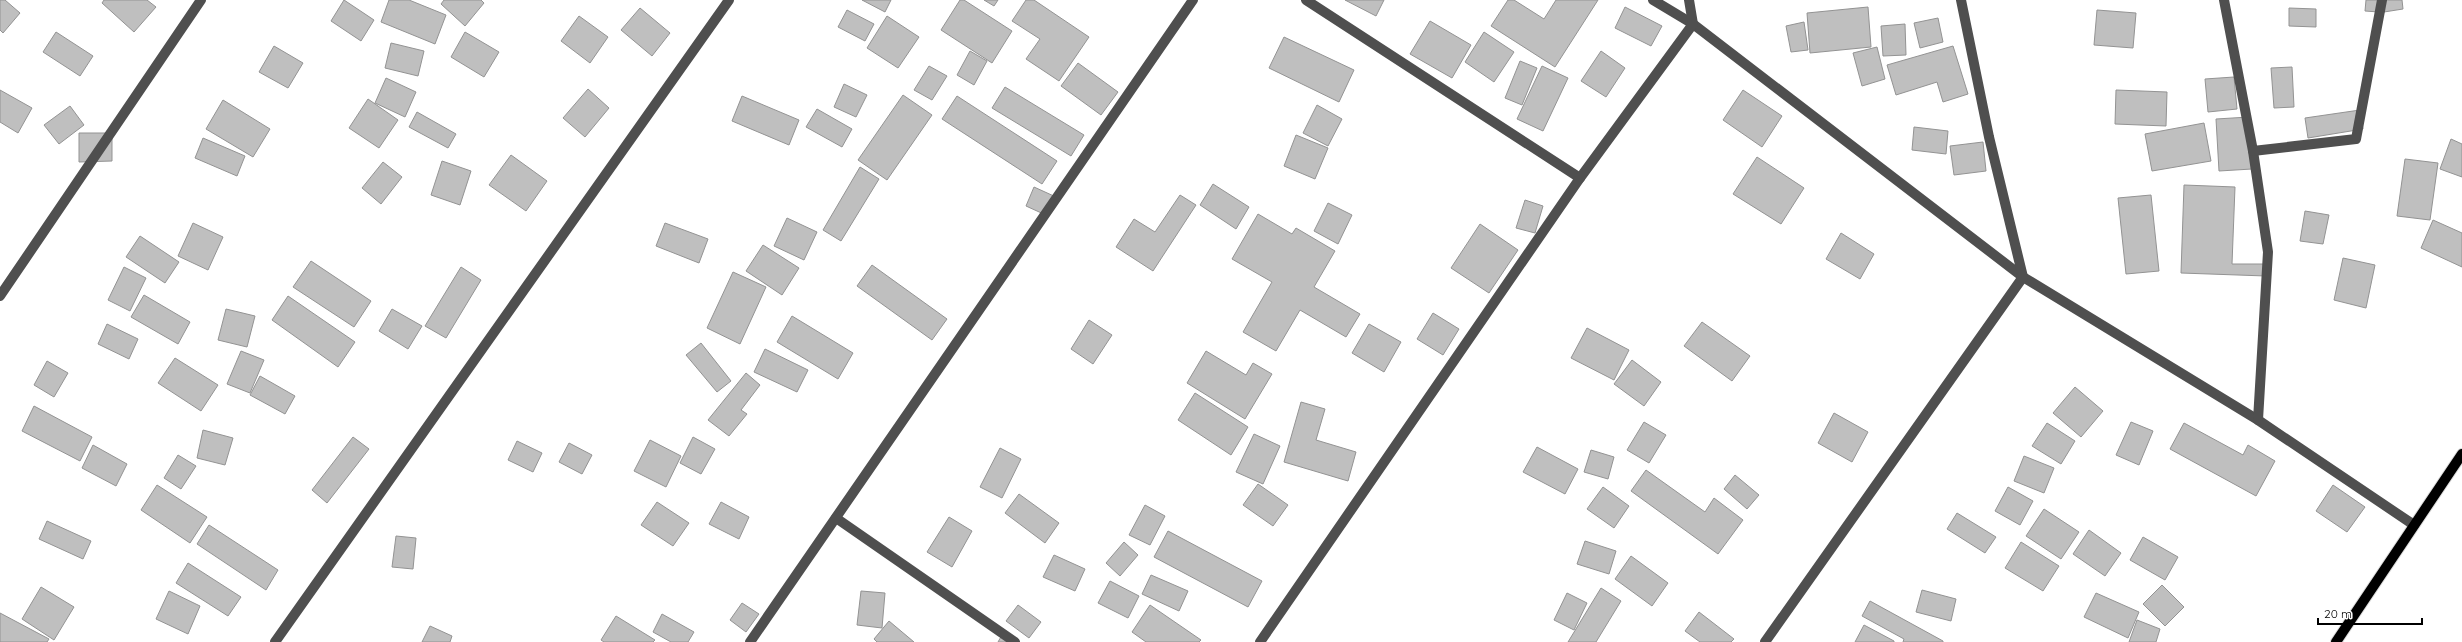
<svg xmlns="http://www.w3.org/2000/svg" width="2462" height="642" viewBox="0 0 2462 642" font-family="Quicksand,sans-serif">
  <rect width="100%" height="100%" fill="#fff"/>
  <g fill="#bfbfbf" stroke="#939393">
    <polygon points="0,0 5,0 20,13 3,33 0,30"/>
    <polygon points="104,0 147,0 156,7 134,32 102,3"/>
    <polygon points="344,0 374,20 361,41 331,21"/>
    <polygon points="389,0 409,0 446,15 435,44 381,22"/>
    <polygon points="444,0 481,0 484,3 465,26 441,4"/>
    <polygon points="862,0 891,0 885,12"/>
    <polygon points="960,0 964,0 1012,31 992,63 941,30"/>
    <polygon points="984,0 998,0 994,6"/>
    <polygon points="1026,0 1034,0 1089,37 1059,81 1026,59 1040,39 1012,21"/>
    <polygon points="1345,0 1384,0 1376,16"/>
    <polygon points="1508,0 1514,0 1544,19 1556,0 1598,0 1555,67 1491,26"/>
    <polygon points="2366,0 2380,0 2379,12 2365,11"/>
    <polygon points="2383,0 2402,0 2403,9 2384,12"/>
    <polygon points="1625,7 1662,26 1651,46 1615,28"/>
    <polygon points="1868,7 1871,47 1810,53 1807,13"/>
    <polygon points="640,8 670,33 652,56 621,30"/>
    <polygon points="2289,8 2316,9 2316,27 2289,26"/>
    <polygon points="847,10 874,24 865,41 838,27"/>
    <polygon points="2097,10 2136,13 2133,48 2094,45"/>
    <polygon points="579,16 608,37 590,63 561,41"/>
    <polygon points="887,16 919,37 898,68 867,48"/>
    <polygon points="1938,18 1943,42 1920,48 1914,23"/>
    <polygon points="1430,21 1471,45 1452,78 1410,54"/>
    <polygon points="1804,22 1808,50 1791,52 1786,26"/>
    <polygon points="1905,24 1906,55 1883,56 1881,26"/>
    <polygon points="56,32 93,56 80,76 43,52"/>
    <polygon points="465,32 499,52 484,77 451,57"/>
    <polygon points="1484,32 1514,52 1494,82 1465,62"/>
    <polygon points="1284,37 1354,70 1339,102 1269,68"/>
    <polygon points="391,43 424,51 418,76 385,68"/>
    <polygon points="274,46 303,63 288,88 259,72"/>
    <polygon points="1953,46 1968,94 1943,102 1937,82 1896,95 1887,65"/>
    <polygon points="1877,47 1885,79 1862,86 1853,53"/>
    <polygon points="970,51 987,61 974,85 957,75"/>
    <polygon points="1601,51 1625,68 1606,97 1581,81"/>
    <polygon points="1520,61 1537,68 1522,105 1505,98"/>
    <polygon points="1078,63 1118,92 1101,115 1061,86"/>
    <polygon points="929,66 947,76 932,100 914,90"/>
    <polygon points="1542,66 1568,78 1543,131 1517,119"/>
    <polygon points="2292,67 2294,107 2274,108 2271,68"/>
    <polygon points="2234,77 2237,109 2208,112 2205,79"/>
    <polygon points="386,78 416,92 405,117 375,103"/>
    <polygon points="844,84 867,95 856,117 834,107"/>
    <polygon points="1005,87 1084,135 1071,156 992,108"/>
    <polygon points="588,89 609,108 585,137 563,118"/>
    <polygon points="0,90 32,108 18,133 0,122"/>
    <polygon points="1743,90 1782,116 1762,147 1723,120"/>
    <polygon points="2116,90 2167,92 2166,126 2115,124"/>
    <polygon points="903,95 932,115 887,180 858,160"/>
    <polygon points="742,96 799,120 789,145 732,121"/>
    <polygon points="957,96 1057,161 1042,184 942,119"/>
    <polygon points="368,99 398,120 379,148 349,128"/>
    <polygon points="223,100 270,129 253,157 206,129"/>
    <polygon points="1317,105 1342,119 1328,146 1303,133"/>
    <polygon points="70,106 84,125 59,144 44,125"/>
    <polygon points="817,109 852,129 842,147 806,127"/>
    <polygon points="2360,110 2363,129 2308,138 2305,118"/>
    <polygon points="417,112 456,134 448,148 409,127"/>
    <polygon points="2249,117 2252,169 2219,171 2216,119"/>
    <polygon points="2204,123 2211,161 2152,171 2145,134"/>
    <polygon points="1914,127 1948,131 1946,154 1912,150"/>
    <polygon points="79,133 112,133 112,161 79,162"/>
    <polygon points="1296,135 1328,148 1315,179 1284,166"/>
    <polygon points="203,138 245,156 237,176 195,158"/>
    <polygon points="2451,139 2462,144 2462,177 2440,169"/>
    <polygon points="1983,142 1986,171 1954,175 1950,146"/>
    <polygon points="511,155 547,181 526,211 489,185"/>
    <polygon points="1757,157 1804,188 1781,224 1733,194"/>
    <polygon points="2405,159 2438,163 2430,220 2397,216"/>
    <polygon points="442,161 471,171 460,205 431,195"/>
    <polygon points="383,162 402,177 381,204 362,188"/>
    <polygon points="860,167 879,179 841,241 823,230"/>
    <polygon points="1213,184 1249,207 1236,229 1200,205"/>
    <polygon points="2184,185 2235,187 2232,264 2266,264 2266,276 2181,273"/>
    <polygon points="1034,187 1056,197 1048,216 1026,206"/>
    <polygon points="1180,195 1196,205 1153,271 1116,247 1134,219 1155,232"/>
    <polygon points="2151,195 2159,271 2126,274 2118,198"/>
    <polygon points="1525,200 1543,206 1535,233 1516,228"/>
    <polygon points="1328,203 1352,215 1338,244 1314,231"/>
    <polygon points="2305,211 2329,215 2323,244 2300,241"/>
    <polygon points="1258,214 1292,234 1296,228 1335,251 1314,287 1360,314 1346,337 1300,310 1276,351 1243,332 1272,282 1232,259"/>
    <polygon points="787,218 817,232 804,260 774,246"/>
    <polygon points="2433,220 2462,233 2462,267 2421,248"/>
    <polygon points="193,223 223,237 208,270 178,256"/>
    <polygon points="665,223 708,239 699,263 656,246"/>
    <polygon points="1480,224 1518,250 1489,293 1451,268"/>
    <polygon points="1841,233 1874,254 1860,279 1826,259"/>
    <polygon points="140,236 179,262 165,283 126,257"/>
    <polygon points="763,245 799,268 782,295 746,271"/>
    <polygon points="2343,258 2375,265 2366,308 2334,300"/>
    <polygon points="311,261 371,301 354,327 293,287"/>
    <polygon points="872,265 947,319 932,340 857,286"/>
    <polygon points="124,267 146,278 130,311 108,300"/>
    <polygon points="461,267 481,280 446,338 425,326"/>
    <polygon points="733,272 766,287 740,344 707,328"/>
    <polygon points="144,295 190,322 178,344 131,317"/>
    <polygon points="288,296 355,342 338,367 272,320"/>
    <polygon points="226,309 255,316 247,347 218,340"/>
    <polygon points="392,309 422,326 408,349 379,331"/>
    <polygon points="1433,313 1459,329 1443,355 1417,339"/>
    <polygon points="792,316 853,353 838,379 777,342"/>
    <polygon points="1089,320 1112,335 1093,364 1071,349"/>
    <polygon points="1702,322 1750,356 1732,381 1684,346"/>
    <polygon points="107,324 138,339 129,359 98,344"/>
    <polygon points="1369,324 1401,342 1384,372 1352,353"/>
    <polygon points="1587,328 1629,350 1614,380 1571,358"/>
    <polygon points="701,343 731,381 717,392 686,355"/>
    <polygon points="765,349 808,370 797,392 754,372"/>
    <polygon points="241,351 264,360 250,393 227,384"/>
    <polygon points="1206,351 1246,375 1253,363 1272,374 1245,419 1187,383"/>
    <polygon points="175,358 218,385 201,411 158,383"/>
    <polygon points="1632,360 1661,382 1644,406 1614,384"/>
    <polygon points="47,361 68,373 54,397 34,385"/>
    <polygon points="746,373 760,385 741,410 747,414 729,436 708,420"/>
    <polygon points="260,376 295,396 285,414 250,395"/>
    <polygon points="2075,387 2103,411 2081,437 2053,413"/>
    <polygon points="1195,393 1248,427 1231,455 1178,420"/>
    <polygon points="1301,402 1325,409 1316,440 1356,452 1348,481 1284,462"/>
    <polygon points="34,406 92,437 80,461 22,431"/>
    <polygon points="1834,413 1868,432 1852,462 1818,443"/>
    <polygon points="1644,422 1666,435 1649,463 1627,450"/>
    <polygon points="2131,422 2153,431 2139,465 2116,455"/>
    <polygon points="2047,423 2075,441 2061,464 2032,446"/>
    <polygon points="2184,423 2243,455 2248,445 2275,461 2256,496 2170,449"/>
    <polygon points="203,430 233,438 225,465 197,458"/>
    <polygon points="1254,434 1280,446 1263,484 1236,472"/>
    <polygon points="353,437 369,449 327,503 312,490"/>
    <polygon points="693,437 715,449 701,474 680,463"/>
    <polygon points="650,440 681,456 666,487 634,471"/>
    <polygon points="517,441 542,453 533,472 508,460"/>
    <polygon points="569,443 592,455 582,474 559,462"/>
    <polygon points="93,445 127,464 116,486 82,468"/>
    <polygon points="1537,447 1578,469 1565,494 1523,472"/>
    <polygon points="1000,448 1021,459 1002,498 980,487"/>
    <polygon points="1591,450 1614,457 1608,479 1584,472"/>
    <polygon points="178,455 196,466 181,489 164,478"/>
    <polygon points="2024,456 2054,468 2044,493 2014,481"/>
    <polygon points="1646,470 1705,512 1714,498 1743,520 1718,554 1631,491"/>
    <polygon points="1735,475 1759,495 1747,509 1724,489"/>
    <polygon points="1258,484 1288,505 1273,526 1243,505"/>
    <polygon points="157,485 207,517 190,543 141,510"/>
    <polygon points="2333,485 2365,507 2347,532 2316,511"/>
    <polygon points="1603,487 1629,506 1614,528 1587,509"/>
    <polygon points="2008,487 2033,501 2020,525 1995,511"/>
    <polygon points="1019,494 1059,523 1045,543 1005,513"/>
    <polygon points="657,502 689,523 673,546 641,525"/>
    <polygon points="721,502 749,517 739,539 709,524"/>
    <polygon points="1145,505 1165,516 1150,545 1129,535"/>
    <polygon points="2044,509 2079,532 2061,559 2026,536"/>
    <polygon points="1957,513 1996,537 1985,553 1947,529"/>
    <polygon points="949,517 972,531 952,567 927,552"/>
    <polygon points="47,521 91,541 83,559 39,539"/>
    <polygon points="209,525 278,570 266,590 197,544"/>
    <polygon points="2089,530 2121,553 2105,576 2073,554"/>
    <polygon points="1168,531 1262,581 1248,607 1154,557"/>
    <polygon points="396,536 416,538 413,569 392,567"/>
    <polygon points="2143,537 2178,557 2165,580 2130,560"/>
    <polygon points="1585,541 1616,551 1609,574 1577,564"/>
    <polygon points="1124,542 1138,555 1120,576 1106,563"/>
    <polygon points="2021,542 2059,566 2043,591 2005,568"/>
    <polygon points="1054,555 1085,569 1075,591 1043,577"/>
    <polygon points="1631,556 1668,583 1652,606 1615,579"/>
    <polygon points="188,563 241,597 228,616 176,583"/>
    <polygon points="1151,575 1188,591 1179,611 1142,594"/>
    <polygon points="1110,581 1139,596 1128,618 1098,603"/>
    <polygon points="2162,585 2184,607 2165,626 2143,604"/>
    <polygon points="41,587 74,607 54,640 22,619"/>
    <polygon points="1601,588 1621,601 1596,642 1568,642"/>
    <polygon points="1922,590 1956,599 1951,621 1916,612"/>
    <polygon points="169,591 200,606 188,634 156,619"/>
    <polygon points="861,591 885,593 882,628 857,625"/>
    <polygon points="1567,593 1587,603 1574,630 1554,620"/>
    <polygon points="2096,593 2139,612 2128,638 2084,617"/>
    <polygon points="1870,601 1943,641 1943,642 1903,642 1904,639 1862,616"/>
    <polygon points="742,603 759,614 746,632 730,620"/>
    <polygon points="1018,605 1041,622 1029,638 1006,621"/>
    <polygon points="1150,605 1201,640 1199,642 1146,642 1132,632"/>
    <polygon points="1699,612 1734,639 1731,642 1700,642 1685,631"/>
    <polygon points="0,613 49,639 47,642 0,642"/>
    <polygon points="662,614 694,632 688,642 671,642 653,632"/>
    <polygon points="616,616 655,640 653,642 604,642 601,640"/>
    <polygon points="2137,620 2160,629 2156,642 2129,642"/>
    <polygon points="889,621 914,642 877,642 874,639"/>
    <polygon points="1864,625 1894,641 1894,642 1855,642"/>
    <polygon points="430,626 452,636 450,642 422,642"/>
    <polygon points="1002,635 1013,642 998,642"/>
  </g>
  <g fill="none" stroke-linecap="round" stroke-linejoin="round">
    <defs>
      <polyline id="major" points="2336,642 2462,454"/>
    </defs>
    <use href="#major" stroke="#dbdbdb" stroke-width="12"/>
    <g stroke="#4f4f4f" stroke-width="10">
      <polyline points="1306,0 1580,178"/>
      <polyline points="1653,0 1693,24 2023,277 2258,420 2414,525"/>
      <polyline points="2224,0 2253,151 2268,252 2258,420"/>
      <polyline points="2253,151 2356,139 2382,0"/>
      <polyline points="0,296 201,0"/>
      <polyline points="836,518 1015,642"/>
      <polyline points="275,642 729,0"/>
      <polyline points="750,642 1193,0"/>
      <polyline points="1260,642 1580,178 1693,24 1689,0"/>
      <polyline points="1765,642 2023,277 1989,137 1961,0"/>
    </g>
    <use href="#major" stroke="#000" stroke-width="10"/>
  </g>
  <path d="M2318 618v6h104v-6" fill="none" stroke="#000000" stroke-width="2"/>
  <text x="2324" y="618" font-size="12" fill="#000000" stroke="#ffffff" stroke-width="3" paint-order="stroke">20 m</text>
</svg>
